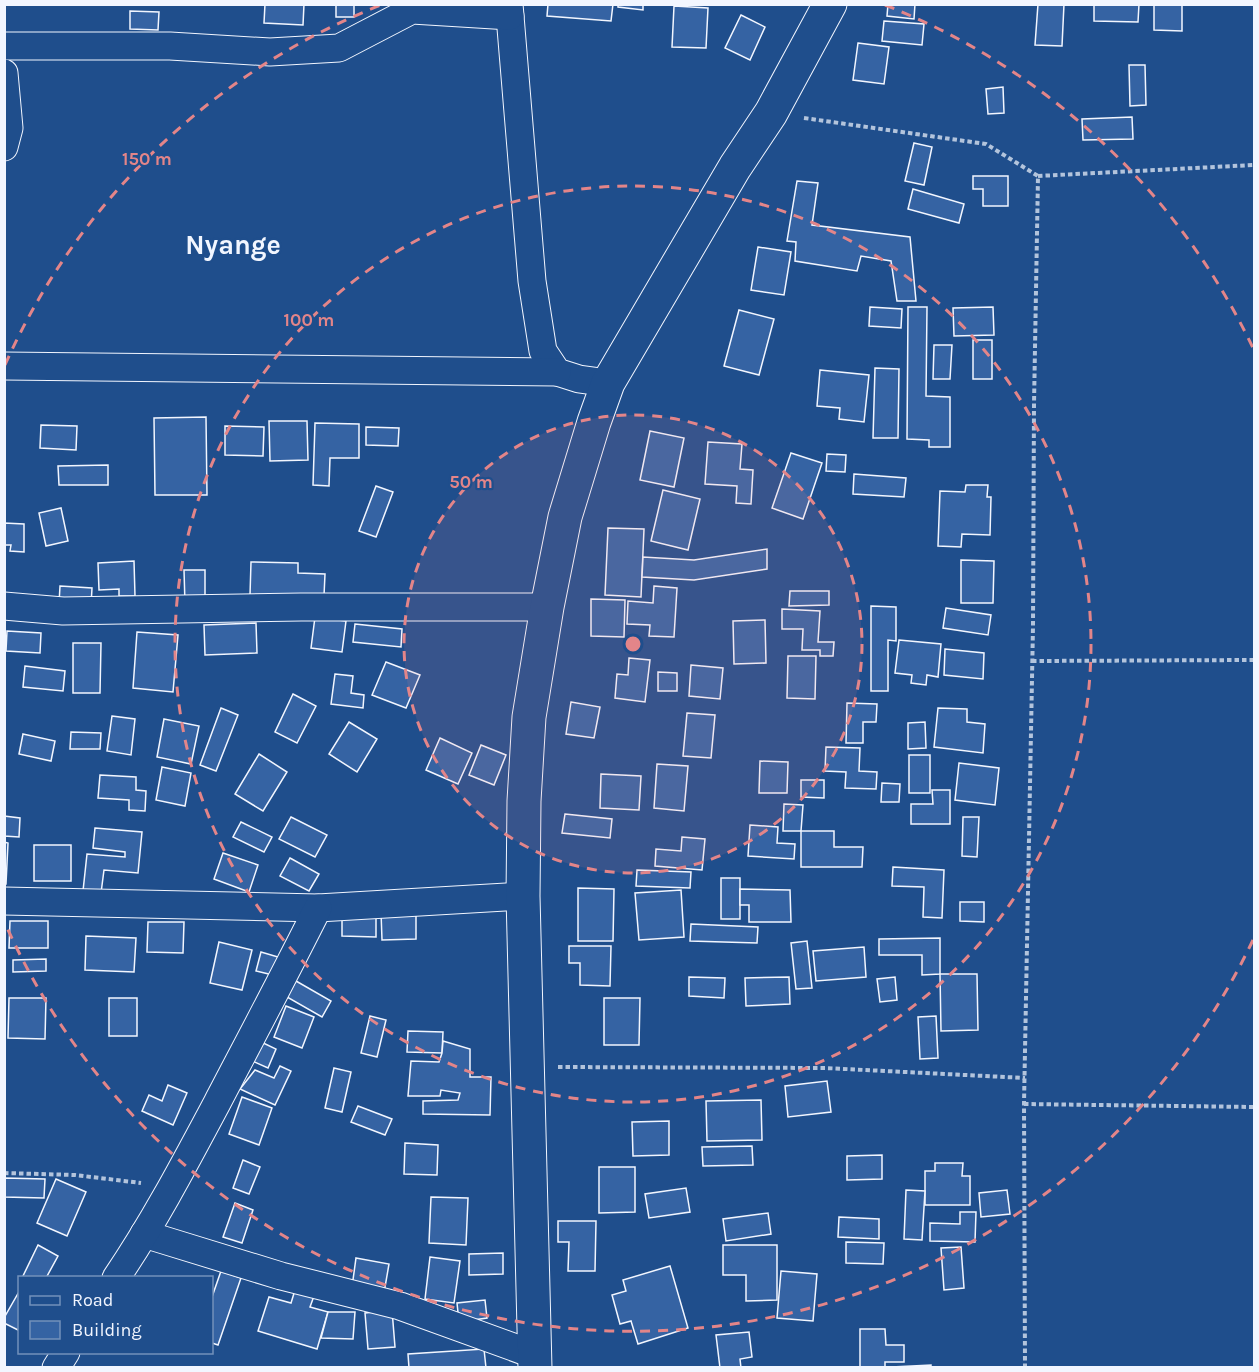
<svg xmlns="http://www.w3.org/2000/svg" width="1259" height="1372" viewBox="0 0 1259 1372" font-family="Karla,sans-serif">
  <rect width="100%" height="100%" fill="#1f4e8c"/>
  <g fill="#3563a3" stroke="#f2f6ff" stroke-width="1.5">
    <polygon points="265,4 304,4 303,25 264,23"/>
    <rect x="336" y="4" width="18" height="13"/>
    <polygon points="548,4 613,4 611,21 547,16"/>
    <polygon points="618,4 643,4 643,10 618,7"/>
    <polygon points="888,4 915,4 914,19 887,16"/>
    <polygon points="1038,4 1064,4 1062,46 1035,45"/>
    <polygon points="1094,4 1139,4 1138,22 1094,21"/>
    <polygon points="1154,4 1182,4 1182,31 1154,30"/>
    <polygon points="674,6 708,8 706,48 672,47"/>
    <polygon points="130,11 159,12 158,30 130,29"/>
    <polygon points="741,15 765,27 750,60 725,48"/>
    <polygon points="884,21 924,24 922,45 882,41"/>
    <polygon points="858,43 889,47 884,84 853,80"/>
    <polygon points="1129,65 1145,65 1146,105 1130,106"/>
    <polygon points="1003,87 1004,113 988,114 986,89"/>
    <polygon points="1132,117 1133,139 1083,140 1082,119"/>
    <polygon points="914,143 932,147 924,185 905,181"/>
    <polygon points="973,176 1008,176 1008,206 983,206 983,189 973,189"/>
    <polygon points="797,181 818,183 812,225 910,237 916,301 897,301 891,261 861,256 857,271 795,261 796,242 787,241"/>
    <polygon points="913,189 964,204 959,223 908,209"/>
    <polygon points="758,247 791,252 784,295 751,290"/>
    <polygon points="870,307 902,309 901,328 869,326"/>
    <polygon points="908,307 927,307 926,396 950,397 950,447 929,447 929,440 907,439"/>
    <polygon points="993,307 994,335 954,336 953,308"/>
    <polygon points="739,310 774,319 759,375 724,366"/>
    <rect x="973" y="340" width="19" height="39"/>
    <polygon points="934,345 952,345 950,379 933,379"/>
    <polygon points="875,368 899,369 898,438 873,438"/>
    <polygon points="820,370 869,375 864,422 839,419 840,408 817,406"/>
    <polygon points="206,417 207,495 155,495 154,418"/>
    <polygon points="269,421 307,421 308,460 270,461"/>
    <polygon points="315,423 359,424 359,458 330,458 329,486 313,485"/>
    <polygon points="41,425 77,426 76,450 40,448"/>
    <polygon points="225,426 264,427 263,456 225,455"/>
    <polygon points="366,427 399,428 398,446 366,445"/>
    <polygon points="650,431 684,438 674,487 640,480"/>
    <polygon points="708,442 742,444 740,469 753,470 751,504 736,503 737,486 705,484"/>
    <polygon points="791,453 822,463 803,519 772,508"/>
    <polygon points="827,454 846,455 845,472 826,471"/>
    <polygon points="108,465 108,485 59,485 58,466"/>
    <polygon points="854,474 906,478 904,497 853,494"/>
    <polygon points="966,485 988,485 987,497 991,497 990,535 962,534 961,547 938,546 940,491 965,492"/>
    <polygon points="376,486 393,492 376,537 359,531"/>
    <polygon points="663,490 700,499 688,550 651,541"/>
    <polygon points="61,508 68,541 46,546 39,513"/>
    <polygon points="4,523 24,524 24,552 10,551 11,545 4,545"/>
    <polygon points="608,528 644,529 641,597 605,595"/>
    <polygon points="767,549 767,569 694,580 642,577 643,557 694,560"/>
    <polygon points="961,560 994,561 993,603 961,603"/>
    <polygon points="134,561 135,596 119,596 119,589 99,590 98,563"/>
    <polygon points="251,562 298,563 298,573 325,574 324,596 250,595"/>
    <polygon points="184,570 205,570 205,603 185,604"/>
    <polygon points="60,586 92,588 91,606 59,604"/>
    <polygon points="654,586 677,588 674,637 649,636 650,625 627,624 628,601 653,603"/>
    <polygon points="790,591 829,591 829,605 789,606"/>
    <polygon points="591,599 625,600 624,637 591,636"/>
    <polygon points="871,606 896,607 896,641 888,640 888,691 871,691"/>
    <polygon points="946,608 991,615 988,635 943,628"/>
    <polygon points="782,609 820,611 818,642 834,642 833,656 820,656 820,650 802,650 803,629 782,629"/>
    <polygon points="315,617 346,621 342,652 311,648"/>
    <polygon points="765,620 766,663 734,664 733,621"/>
    <polygon points="256,623 257,653 205,655 204,625"/>
    <polygon points="355,624 402,629 401,647 353,642"/>
    <polygon points="7,631 41,633 40,653 6,651"/>
    <polygon points="137,632 178,635 173,692 133,688"/>
    <polygon points="899,640 941,644 938,677 927,675 926,685 911,683 912,675 895,673"/>
    <polygon points="73,643 101,643 100,693 73,693"/>
    <polygon points="945,649 984,653 983,679 944,675"/>
    <polygon points="788,656 816,656 815,699 787,698"/>
    <polygon points="629,658 650,660 645,702 615,698 617,674 628,675"/>
    <polygon points="386,662 420,675 406,708 372,695"/>
    <polygon points="691,665 723,668 720,699 689,696"/>
    <polygon points="25,666 65,671 63,691 23,687"/>
    <polygon points="658,672 677,673 677,691 658,691"/>
    <polygon points="335,674 353,676 351,693 364,695 363,708 331,704"/>
    <polygon points="293,694 316,706 297,743 275,732"/>
    <polygon points="571,702 600,707 594,738 566,734"/>
    <polygon points="847,703 877,704 876,722 863,722 863,743 846,743"/>
    <polygon points="221,708 238,715 216,771 200,765"/>
    <polygon points="938,708 967,709 967,722 985,724 983,753 934,747"/>
    <polygon points="687,713 715,715 711,758 683,756"/>
    <polygon points="112,716 135,719 131,755 107,751"/>
    <polygon points="164,719 199,726 191,764 157,757"/>
    <polygon points="349,722 377,739 357,772 329,754"/>
    <polygon points="925,722 926,748 908,749 908,723"/>
    <polygon points="71,732 101,733 100,749 70,749"/>
    <polygon points="23,734 55,741 51,761 19,754"/>
    <polygon points="440,738 472,753 458,784 426,770"/>
    <polygon points="481,745 506,755 494,785 469,775"/>
    <polygon points="826,747 860,748 859,771 877,772 876,789 845,788 846,772 825,771"/>
    <polygon points="259,754 287,772 263,811 235,794"/>
    <rect x="909" y="755" width="21" height="38"/>
    <polygon points="760,761 788,762 787,793 759,793"/>
    <polygon points="959,763 999,768 995,805 955,800"/>
    <polygon points="657,764 688,766 684,811 654,808"/>
    <polygon points="162,767 191,773 185,806 156,800"/>
    <polygon points="601,774 641,776 639,810 600,808"/>
    <polygon points="100,775 136,777 136,790 146,791 145,811 129,810 129,800 98,798"/>
    <polygon points="801,780 824,780 824,798 801,797"/>
    <polygon points="882,783 900,784 899,802 881,802"/>
    <polygon points="932,790 950,790 950,824 911,824 911,804 933,804"/>
    <polygon points="784,804 803,805 801,831 783,831"/>
    <polygon points="565,814 612,819 610,838 562,833"/>
    <polygon points="4,816 20,818 19,837 4,836"/>
    <polygon points="291,817 327,835 315,857 279,839"/>
    <polygon points="963,817 979,817 977,857 962,856"/>
    <polygon points="241,822 272,837 264,852 233,837"/>
    <polygon points="750,825 778,827 777,843 795,844 794,859 748,856"/>
    <polygon points="95,828 142,832 138,873 104,870 101,893 83,891 87,854 125,857 125,852 93,848"/>
    <polygon points="801,831 834,831 834,847 863,847 862,867 801,867"/>
    <polygon points="682,837 705,839 702,870 655,866 656,849 681,851"/>
    <polygon points="4,842 8,843 6,884 4,884"/>
    <rect x="34" y="845" width="37" height="36"/>
    <polygon points="223,853 258,865 249,892 214,879"/>
    <polygon points="290,858 319,874 309,891 280,876"/>
    <polygon points="893,867 944,870 942,918 923,917 924,887 892,886"/>
    <polygon points="637,870 691,872 690,888 636,886"/>
    <rect x="721" y="878" width="19" height="41"/>
    <polygon points="578,888 614,889 613,941 578,941"/>
    <polygon points="740,889 790,890 791,922 749,922 749,905 740,905"/>
    <polygon points="681,890 684,937 639,940 635,893"/>
    <polygon points="960,902 984,902 984,922 960,921"/>
    <polygon points="342,911 376,912 376,937 342,936"/>
    <polygon points="381,912 416,912 416,939 382,940"/>
    <polygon points="10,921 48,921 48,948 9,948"/>
    <polygon points="148,922 184,922 183,953 147,952"/>
    <polygon points="691,924 758,927 757,943 690,941"/>
    <polygon points="86,936 136,938 134,972 85,970"/>
    <polygon points="940,938 940,974 922,975 922,955 879,955 879,939"/>
    <polygon points="807,941 812,988 796,989 791,943"/>
    <polygon points="219,942 252,950 242,990 210,983"/>
    <polygon points="569,946 611,946 610,986 580,985 580,963 569,963"/>
    <polygon points="864,947 866,977 816,981 813,951"/>
    <polygon points="261,952 278,957 273,975 256,971"/>
    <polygon points="46,959 46,971 13,972 13,960"/>
    <polygon points="940,974 977,974 978,1030 941,1031"/>
    <polygon points="689,977 725,978 724,998 689,996"/>
    <polygon points="789,977 790,1004 746,1006 745,978"/>
    <polygon points="895,977 897,1000 880,1002 877,979"/>
    <polygon points="296,981 331,1001 322,1017 287,997"/>
    <polygon points="9,998 46,998 45,1039 8,1038"/>
    <rect x="109" y="998" width="28" height="38"/>
    <polygon points="604,998 640,998 639,1045 604,1045"/>
    <polygon points="286,1006 314,1017 302,1048 274,1037"/>
    <polygon points="370,1016 386,1020 377,1057 361,1053"/>
    <polygon points="936,1016 938,1058 920,1059 918,1017"/>
    <polygon points="408,1031 443,1032 442,1053 407,1052"/>
    <polygon points="257,1040 276,1049 268,1068 248,1059"/>
    <polygon points="443,1041 470,1049 470,1077 491,1077 490,1115 423,1114 423,1101 458,1100 460,1093 441,1090 440,1096 408,1096 411,1061 439,1062 442,1053"/>
    <polygon points="280,1066 291,1071 275,1105 240,1089 255,1070 274,1078"/>
    <polygon points="334,1068 351,1072 342,1112 325,1108"/>
    <polygon points="827,1081 831,1112 788,1117 785,1086"/>
    <polygon points="168,1085 187,1093 173,1125 142,1111 149,1095 162,1101"/>
    <polygon points="242,1097 272,1108 259,1145 229,1134"/>
    <polygon points="761,1100 762,1140 707,1141 706,1101"/>
    <polygon points="358,1106 392,1119 385,1135 351,1122"/>
    <polygon points="669,1121 669,1155 633,1156 632,1122"/>
    <polygon points="405,1143 438,1145 437,1175 404,1174"/>
    <polygon points="752,1146 753,1165 703,1166 702,1147"/>
    <polygon points="882,1155 882,1179 847,1180 847,1156"/>
    <polygon points="243,1160 260,1167 249,1194 233,1188"/>
    <polygon points="935,1163 963,1163 962,1176 970,1176 970,1205 925,1205 925,1171 935,1171"/>
    <polygon points="599,1167 635,1167 635,1212 599,1213"/>
    <polygon points="4,1178 45,1179 44,1198 4,1197"/>
    <polygon points="56,1179 86,1192 67,1236 37,1223"/>
    <polygon points="686,1188 690,1212 649,1218 645,1194"/>
    <polygon points="906,1190 925,1191 922,1240 904,1239"/>
    <polygon points="1007,1190 1010,1214 981,1217 979,1193"/>
    <polygon points="431,1197 468,1198 466,1245 429,1243"/>
    <polygon points="235,1203 253,1210 242,1243 223,1237"/>
    <polygon points="960,1212 976,1212 975,1242 930,1241 930,1223 960,1224"/>
    <polygon points="768,1213 771,1234 726,1241 723,1219"/>
    <polygon points="839,1217 879,1219 879,1239 838,1237"/>
    <polygon points="558,1221 596,1221 595,1271 568,1271 569,1242 558,1242"/>
    <polygon points="846,1242 884,1243 883,1264 846,1263"/>
    <polygon points="38,1245 58,1256 46,1278 22,1278"/>
    <polygon points="723,1245 777,1245 777,1300 746,1301 746,1275 723,1275"/>
    <polygon points="961,1247 964,1288 944,1290 941,1248"/>
    <polygon points="503,1253 503,1274 469,1275 469,1254"/>
    <polygon points="430,1257 460,1261 454,1303 425,1299"/>
    <polygon points="356,1258 389,1264 384,1293 352,1287"/>
    <polygon points="670,1266 688,1328 638,1344 631,1321 620,1324 612,1295 626,1291 623,1280"/>
    <polygon points="221,1271 241,1278 218,1345 212,1343 212,1297"/>
    <polygon points="781,1271 817,1274 813,1321 777,1318"/>
    <polygon points="20,1290 20,1331 4,1323 4,1318"/>
    <polygon points="295,1290 314,1296 310,1307 328,1312 317,1349 258,1331 269,1297 291,1303"/>
    <polygon points="485,1300 487,1318 459,1322 457,1303"/>
    <polygon points="392,1310 395,1347 368,1349 365,1313"/>
    <polygon points="328,1312 355,1312 353,1339 321,1338"/>
    <polygon points="860,1329 885,1329 886,1345 904,1345 904,1362 885,1362 885,1368 860,1368"/>
    <polygon points="749,1332 752,1357 740,1359 741,1368 720,1368 716,1335"/>
    <polygon points="484,1349 486,1368 409,1368 408,1354"/>
    <polygon points="931,1365 931,1368 892,1368 892,1367"/>
  </g>
  <g fill="none" stroke-linecap="round" stroke-linejoin="round">
    <defs>
      <g id="minor">
        <polyline points="509,4 532,281 543,351 557,372 579,379 608,383"/>
        <polyline points="4,46 170,46 270,52 339,48 412,10 510,16"/>
        <polyline points="4,73 9,128 4,147"/>
        <polyline points="4,366 557,372"/>
        <polyline points="4,606 63,611 301,607 547,607"/>
        <polyline points="4,901 318,908 523,896"/>
        <polyline points="144,1234 281,1276 400,1306 535,1355"/>
        <path d="M 116,1278 C 154,1222 185,1163 217,1103 C 251,1038 285,974 318,908"/>
        <polyline points="56,1368 66,1352"/>
      </g>
      <polyline id="trunk" points="535,1368 523,896 524,801 529,717 547,607 565,517 594,422 608,383 735,167 771,113 830,4"/>
    </defs>
    <use href="#minor" stroke="#f2f6ff" stroke-width="29"/>
    <use href="#trunk" stroke="#f2f6ff" stroke-width="35"/>
    <g stroke="#b3c4dc" stroke-width="4" stroke-dasharray="4.5 3" stroke-linecap="butt">
      <polyline points="804,118 986,144 1038,176 1034,405 1033,626 1024,1104 1025,1368"/>
      <polyline points="1038,176 1254,165"/>
      <polyline points="1032,661 1254,660"/>
      <polyline points="558,1067 825,1068 1025,1078"/>
      <polyline points="1024,1104 1254,1107"/>
      <polyline points="4,1173 75,1175 141,1183"/>
    </g>
    <use href="#minor" stroke="#1f4e8c" stroke-width="27"/>
    <use href="#trunk" stroke="#1f4e8c" stroke-width="33"/>
  </g>
  <circle cx="633" cy="644" r="229" fill="#e38589" fill-opacity=".12"/>
  <g fill="none" stroke="#e38589" stroke-width="3" stroke-dasharray="10 8">
    <circle cx="633" cy="644" r="229"/>
    <circle cx="633" cy="644" r="458"/>
    <path d="M1253 940A687 687 0 0 1 5 923M5 365A687 687 0 0 1 381 5M885 5A687 687 0 0 1 1253 348"/>
  </g>
  <g text-anchor="middle" stroke-width="4.5" stroke-linejoin="round" paint-order="stroke">
    <g font-size="27" font-weight="bold" fill="#f2f6ff" stroke="#1f4e8c">
      <text x="233" y="254">Nyange</text>
    </g>
  </g>
  <circle cx="633" cy="644" r="9" fill="#e38589" stroke="#1f4e8c" stroke-width="3"/>
  <g font-size="18" text-anchor="middle" font-weight="bold" fill="#e38589" stroke="#1f4e8c" stroke-width="4.5" stroke-linejoin="round" paint-order="stroke">
    <text x="147" y="165">150 m</text>
    <text x="309" y="326">100 m</text>
    <text x="471" y="488">50 m</text>
  </g>
  <rect width="1259" height="1372" fill="none" stroke="#f2f6ff" stroke-width="12"/>
  <rect x="18" y="1276" width="195" height="78" fill="#1f4e8c" stroke="#7391ba" stroke-width="1.5"/>
  <rect x="30" y="1296" width="30" height="9" fill="#1f4e8c" stroke="#7391ba" stroke-width="1.5"/>
  <text x="72" y="1306" font-size="18" fill="#f2f6ff">Road</text>
  <rect x="30" y="1321" width="30" height="18" fill="#3563a3" stroke="#7391ba" stroke-width="1.5"/>
  <text x="72" y="1336" font-size="18" fill="#f2f6ff">Building</text>
</svg>
